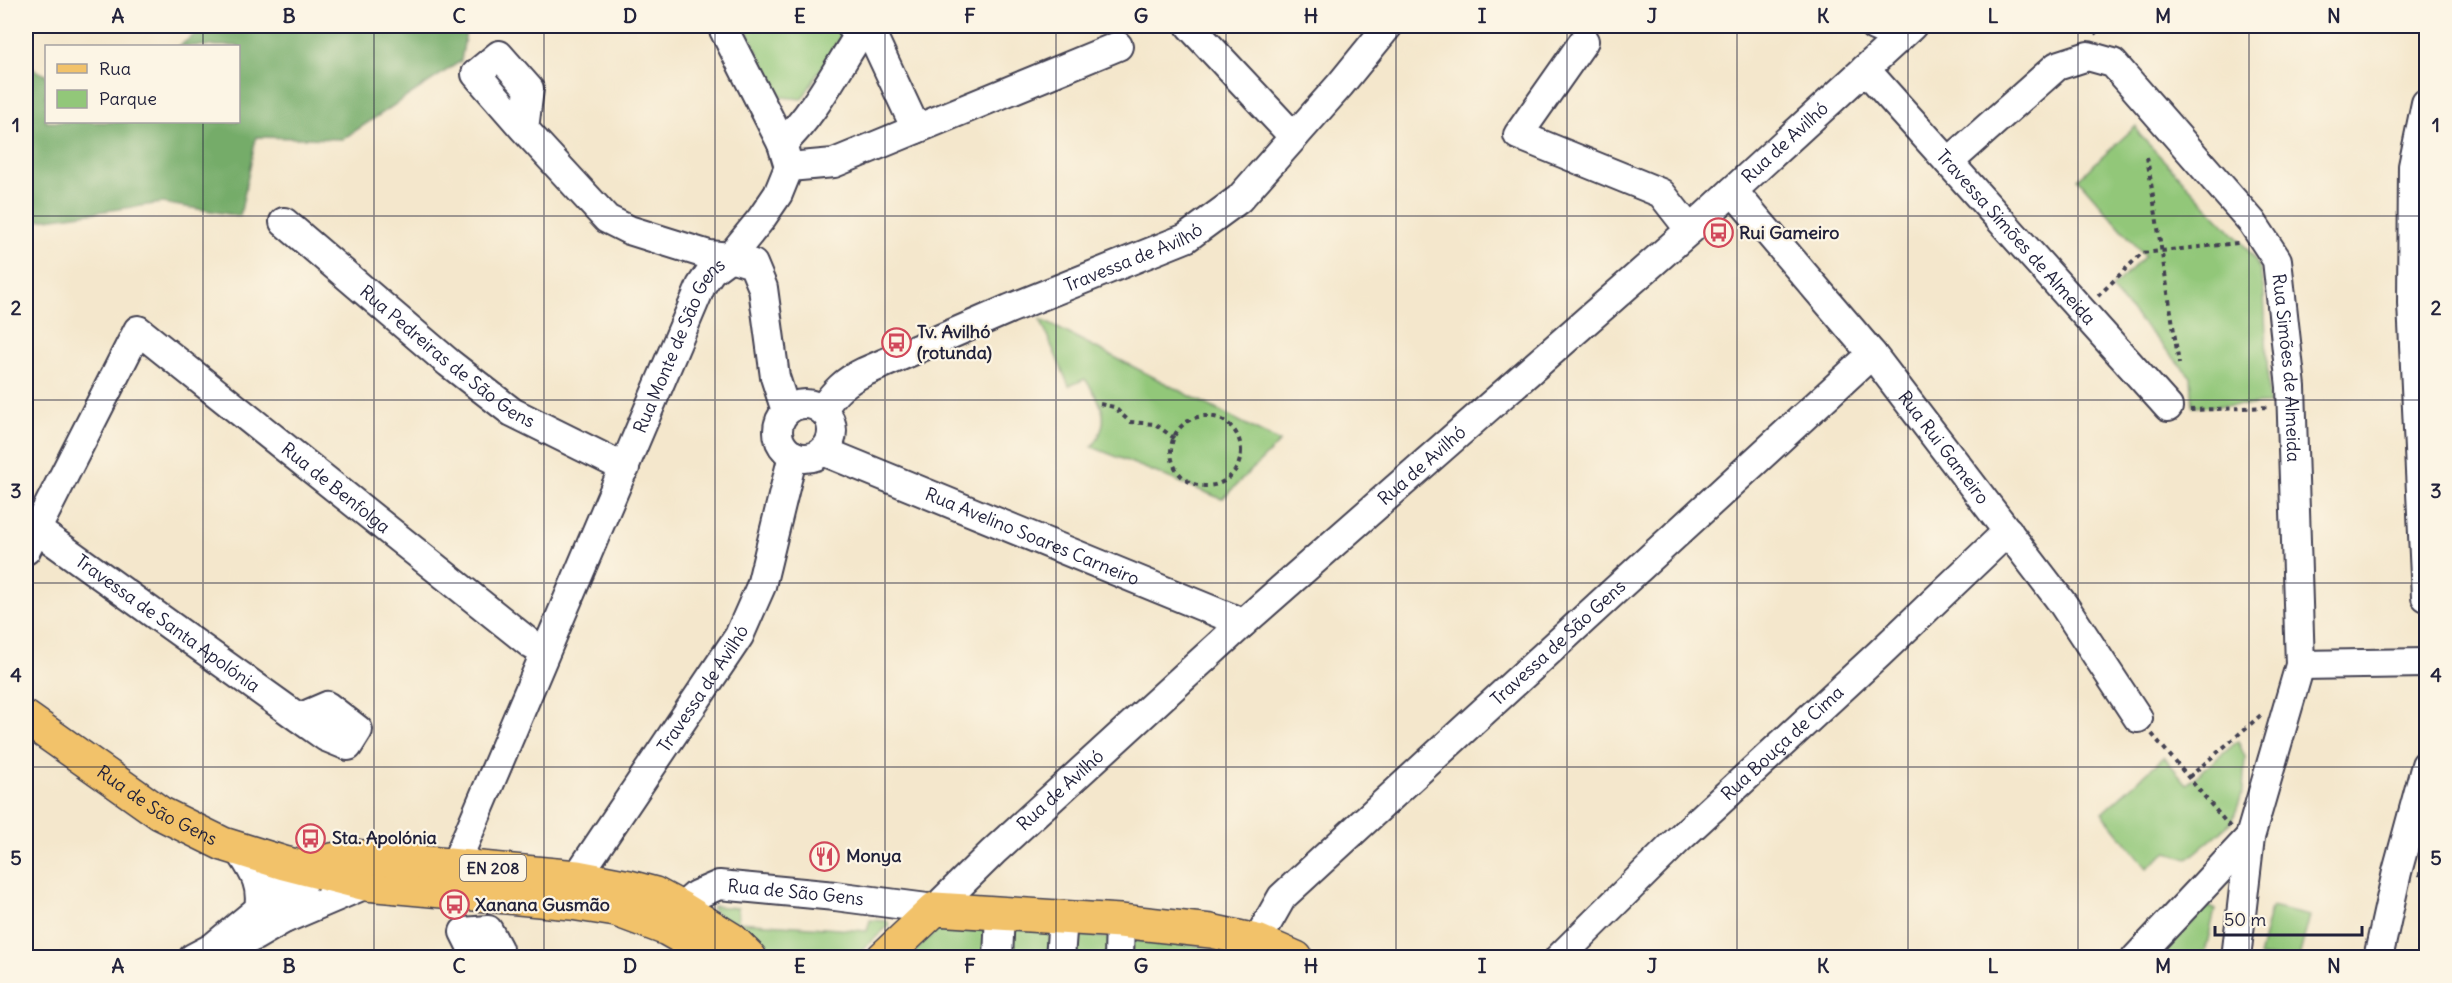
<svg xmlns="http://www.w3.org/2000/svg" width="2452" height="983" viewBox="0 0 2452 983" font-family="Delius,sans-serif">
  <rect width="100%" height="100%" fill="#fcf5e5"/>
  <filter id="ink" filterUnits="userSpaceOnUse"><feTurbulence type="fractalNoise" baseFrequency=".0167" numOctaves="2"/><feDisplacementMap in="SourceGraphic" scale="12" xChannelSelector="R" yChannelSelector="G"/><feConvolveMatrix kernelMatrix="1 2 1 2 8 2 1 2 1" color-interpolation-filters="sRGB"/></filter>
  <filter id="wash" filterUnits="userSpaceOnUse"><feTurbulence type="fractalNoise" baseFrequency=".008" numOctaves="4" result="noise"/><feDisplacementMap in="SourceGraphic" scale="24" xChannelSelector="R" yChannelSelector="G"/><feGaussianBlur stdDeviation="1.35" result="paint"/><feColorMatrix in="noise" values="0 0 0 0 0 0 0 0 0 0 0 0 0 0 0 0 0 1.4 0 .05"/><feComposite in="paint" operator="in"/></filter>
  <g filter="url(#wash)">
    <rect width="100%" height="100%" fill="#f4e7cc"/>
    <g fill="#92c779" stroke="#5a745a" stroke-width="1.5">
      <polygon points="744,26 834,26 842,35 802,99 781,97"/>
      <polygon points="2136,126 2139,134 2242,243 2253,256 2260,271 2264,292 2269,404 2193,407 2191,377 2111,289 2145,256 2078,179"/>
      <path d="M 1040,319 L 1280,442 L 1222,499 L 1092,447 C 1112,420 1103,405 1085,379 L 1069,386 Z"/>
      <polygon points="2238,741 2245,757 2243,792 2232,822 2188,859 2167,852 2147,868 2102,813 2164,757 2187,784"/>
      <polygon points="713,906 738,908 738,922 867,931 870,920 887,921 889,925 855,957 764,957 712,909"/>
      <polygon points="2207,906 2215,910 2204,957 2171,957 2163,955"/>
      <polygon points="2271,907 2310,916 2299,957 2259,957"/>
      <polygon points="947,925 990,928 989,957 908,958 937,930"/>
      <polygon points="1011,929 1051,932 1049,957 1008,958"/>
      <polygon points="1070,934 1110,938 1110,957 1068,958"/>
      <polygon points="1132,940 1195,945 1249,957 1130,958"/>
    </g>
    <polygon fill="#75ac69" stroke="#4c6752" stroke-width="1.5" points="207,26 467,26 461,61 343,139 256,137 240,216 162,203 26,222 26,66 46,75 46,122 238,122 238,46 179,46"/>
  </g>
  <g filter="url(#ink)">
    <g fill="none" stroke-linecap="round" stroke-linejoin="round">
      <defs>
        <g id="minor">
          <polyline points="722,26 782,144 789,167"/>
          <polyline points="868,26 916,129"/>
          <polyline points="1190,26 1294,137"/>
          <polyline points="1874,26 1900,37"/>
          <polyline points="1584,41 1518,135 1661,193 1690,230"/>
          <path id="s1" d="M 1865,69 L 2168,407"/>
          <polyline points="2426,103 2413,166 2412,303 2426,597"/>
          <polyline points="524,129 476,74 499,55 529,89 524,129 607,219 629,230 709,255 730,257 753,264 763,288 775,377 786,411"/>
          <path d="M 782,144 C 814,114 835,72 859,35 L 851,26"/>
          <path id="s2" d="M 1949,162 L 2057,66 L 2088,56 L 2113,63 L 2252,222 L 2277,260 L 2291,387 L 2300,665 L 2250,837 L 2236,958"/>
          <polyline points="789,167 834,163 1118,46"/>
          <path id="s3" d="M 1733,191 L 1872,354 L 2063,604 L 2138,718"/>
          <path id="s4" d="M 284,222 L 449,363 L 512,412 L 625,468"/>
          <circle cx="805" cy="431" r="27"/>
          <path id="s5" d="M 822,410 C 834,392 845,381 864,372 L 1009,309 L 1186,238 L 1239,199 L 1340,85 L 1388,26"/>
          <path id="s6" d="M 823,451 L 1243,623"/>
          <path id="s7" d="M 36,529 L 299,718 L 326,737 L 348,746 L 358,730 L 327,706 L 299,718"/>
          <path id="s8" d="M 26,550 L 138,330 L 532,645"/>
          <polyline points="2300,665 2426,663"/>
          <path id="s9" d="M 455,865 L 701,286 L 711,271 L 730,257 L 761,219 L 778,194 L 789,167"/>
          <path id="s10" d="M 573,896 L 577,877 L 739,636 L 761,586 L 793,455"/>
          <path id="s11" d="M 681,908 L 696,895 L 719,885 L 835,896 L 935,909 L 993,852 L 1243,623 L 1690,230 L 1912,26"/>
          <path d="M 259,909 L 279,881 L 301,866 C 306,893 298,897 284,919"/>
          <path id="s12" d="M 1257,941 L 1282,897 L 1872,354"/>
          <polyline points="212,948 235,945 255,936 284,919 366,884"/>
          <path d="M 193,958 L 212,948 L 259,909 C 263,883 253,871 239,849"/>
          <polyline points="477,958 464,932 488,930 498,949"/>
          <polyline points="998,958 1000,913"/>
          <polyline points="1060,958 1063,918"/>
          <polyline points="1119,958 1120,921"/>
          <path id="s13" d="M 1559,958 L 1679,839 L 1879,654 L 2008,531"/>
          <polyline points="2136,958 2250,837"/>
          <polyline points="2378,958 2397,872 2426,765"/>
        </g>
        <g id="major">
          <path id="s14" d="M 26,718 L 160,813 L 223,844 L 284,863 L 366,884 L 571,903 L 616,910 L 667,929 L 690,942 L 710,958"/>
          <polyline points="308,865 352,856 577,877 629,887 655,894 681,908 731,939 750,958"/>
          <polyline points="883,958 935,909 1120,921 1211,931 1257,941 1296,958"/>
        </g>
      </defs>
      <use href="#minor" stroke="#424051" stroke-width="32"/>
      <use href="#major" stroke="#424051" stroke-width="36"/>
      <g stroke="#424051" stroke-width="4" stroke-dasharray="4.5 4.5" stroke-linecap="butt">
        <polyline points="2089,26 2097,34"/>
        <polyline points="2147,157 2179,364"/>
        <polyline points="2098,296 2142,253 2238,243"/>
        <polyline points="1100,404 1114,407 1130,422 1155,424 1174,438"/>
        <polyline points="2190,410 2270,407"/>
        <circle cx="1206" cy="451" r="35"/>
        <polyline points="2152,734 2230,827"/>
        <polyline points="2189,777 2261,715"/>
        <polyline points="2418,874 2426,875"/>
      </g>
      <use href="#minor" stroke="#fff" stroke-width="28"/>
      <use href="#major" stroke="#f2c26a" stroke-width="33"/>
    </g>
  </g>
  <path fill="none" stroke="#22223b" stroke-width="1.5" stroke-opacity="0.55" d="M 203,26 L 203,46M 374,26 L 374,958M 544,26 L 544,958M 715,26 L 715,958M 885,26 L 885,958M 1056,26 L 1056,958M 1226,26 L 1226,958M 1396,26 L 1396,958M 1567,26 L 1567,958M 1737,26 L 1737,958M 1908,26 L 1908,958M 2078,26 L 2078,958M 2249,26 L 2249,958M 203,122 L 203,958M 26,216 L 2426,216M 26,400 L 2426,400M 26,583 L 2426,583M 26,767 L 2426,767"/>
  <defs>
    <symbol id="bus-ring" viewBox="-11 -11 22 22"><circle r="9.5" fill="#fcf5e5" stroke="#d1495b" stroke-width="1.5"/><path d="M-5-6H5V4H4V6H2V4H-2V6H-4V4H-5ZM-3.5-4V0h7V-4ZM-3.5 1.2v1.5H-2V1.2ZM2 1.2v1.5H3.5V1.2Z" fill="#d1495b"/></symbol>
    <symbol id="restaurant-ring" viewBox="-11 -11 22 22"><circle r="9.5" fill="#fcf5e5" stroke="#d1495b" stroke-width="1.5"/><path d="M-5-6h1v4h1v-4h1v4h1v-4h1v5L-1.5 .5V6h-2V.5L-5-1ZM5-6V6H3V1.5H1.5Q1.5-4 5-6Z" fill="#d1495b"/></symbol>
  </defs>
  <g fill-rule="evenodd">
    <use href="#bus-ring" x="1702" y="216" width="33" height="33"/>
    <use href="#bus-ring" x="880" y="326" width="33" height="33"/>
    <use href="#bus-ring" x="294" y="822" width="33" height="33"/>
    <use href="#restaurant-ring" x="808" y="840" width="33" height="33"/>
    <use href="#bus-ring" x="438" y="888" width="33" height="33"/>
  </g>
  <g text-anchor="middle" stroke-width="4.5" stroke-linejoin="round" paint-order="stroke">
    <rect fill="#fcf5e5" stroke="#63616e" stroke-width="1.5" x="460" y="855" width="66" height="26" rx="4.5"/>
    <g font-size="16" font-weight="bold" fill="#22223b">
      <text x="493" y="874">EN 208</text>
    </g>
    <g font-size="18" fill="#22223b" stroke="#fcf5e5">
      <text dy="6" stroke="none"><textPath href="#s11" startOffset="1407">Rua de Avilhó</textPath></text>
      <text dy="6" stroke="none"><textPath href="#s1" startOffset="226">Travessa Simões de Almeida</textPath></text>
      <text dy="6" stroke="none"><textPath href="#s5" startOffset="350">Travessa de Avilhó</textPath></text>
      <text dy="6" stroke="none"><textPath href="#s9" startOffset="566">Rua Monte de São Gens</textPath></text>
      <text dy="6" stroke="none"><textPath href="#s4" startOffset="212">Rua Pedreiras de São Gens</textPath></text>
      <text dy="6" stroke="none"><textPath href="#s2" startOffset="568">Rua Simões de Almeida</textPath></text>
      <text dy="6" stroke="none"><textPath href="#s3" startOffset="332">Rua Rui Gameiro</textPath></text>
      <text dy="6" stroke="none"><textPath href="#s11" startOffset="921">Rua de Avilhó</textPath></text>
      <text dy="6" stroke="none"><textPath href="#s8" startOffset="500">Rua de Benfolga</textPath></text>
      <text dy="6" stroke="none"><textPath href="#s6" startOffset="226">Rua Avelino Soares Carneiro</textPath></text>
      <text dy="6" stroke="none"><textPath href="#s7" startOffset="162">Travessa de Santa Apolónia</textPath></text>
      <text dy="6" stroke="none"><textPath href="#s12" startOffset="426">Travessa de São Gens</textPath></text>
      <text dy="6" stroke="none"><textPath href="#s10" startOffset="246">Travessa de Avilhó</textPath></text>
      <text dy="6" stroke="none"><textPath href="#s13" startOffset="310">Rua Bouça de Cima</textPath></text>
      <text dy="6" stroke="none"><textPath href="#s11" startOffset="435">Rua de Avilhó</textPath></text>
      <text dy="6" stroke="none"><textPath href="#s14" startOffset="158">Rua de São Gens</textPath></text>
      <text dy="6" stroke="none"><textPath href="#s11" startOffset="122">Rua de São Gens</textPath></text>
    </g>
    <g font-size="18" font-weight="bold" fill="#22223b" stroke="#fcf5e5" text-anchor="start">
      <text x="1739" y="239">Rui Gameiro</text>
      <text x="917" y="338">Tv. Avilhó<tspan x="917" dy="21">(rotunda)</tspan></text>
      <text x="332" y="844">Sta. Apolónia</text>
      <text x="846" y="862">Monya</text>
      <text x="475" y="911">Xanana Gusmão</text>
    </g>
  </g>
  <rect width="2452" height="983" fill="none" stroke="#fcf5e5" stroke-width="66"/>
  <rect x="45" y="45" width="195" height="78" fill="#fcf5e5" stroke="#a5a1a1" stroke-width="1.5"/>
  <rect x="57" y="64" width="30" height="9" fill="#f2c26a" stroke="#a5a1a1" stroke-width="1.5"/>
  <text x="99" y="75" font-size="18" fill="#22223b">Rua</text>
  <rect x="57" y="90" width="30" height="18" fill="#92c779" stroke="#a5a1a1" stroke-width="1.5"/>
  <text x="99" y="105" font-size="18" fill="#22223b">Parque</text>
  <path d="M2215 926v9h147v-9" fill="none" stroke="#22223b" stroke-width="3"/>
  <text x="2224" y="926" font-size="18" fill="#22223b" stroke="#fcf5e5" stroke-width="4.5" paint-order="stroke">50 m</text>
  <rect x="33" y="33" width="2386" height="917" fill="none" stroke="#22223b" stroke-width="2"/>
  <g font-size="20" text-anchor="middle" font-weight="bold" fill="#22223b">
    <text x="118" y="23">A</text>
    <text x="289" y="23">B</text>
    <text x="459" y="23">C</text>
    <text x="630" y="23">D</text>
    <text x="800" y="23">E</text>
    <text x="970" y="23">F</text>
    <text x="1141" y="23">G</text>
    <text x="1311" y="23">H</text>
    <text x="1482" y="23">I</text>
    <text x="1652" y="23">J</text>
    <text x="1823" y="23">K</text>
    <text x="1993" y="23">L</text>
    <text x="2163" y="23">M</text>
    <text x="2334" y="23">N</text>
    <text x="16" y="132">1</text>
    <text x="2436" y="132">1</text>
    <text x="16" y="315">2</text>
    <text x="2436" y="315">2</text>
    <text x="16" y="498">3</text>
    <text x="2436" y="498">3</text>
    <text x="16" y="682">4</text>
    <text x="2436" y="682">4</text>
    <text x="16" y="865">5</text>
    <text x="2436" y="865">5</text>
    <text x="118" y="973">A</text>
    <text x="289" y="973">B</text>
    <text x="459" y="973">C</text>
    <text x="630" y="973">D</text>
    <text x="800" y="973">E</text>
    <text x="970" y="973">F</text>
    <text x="1141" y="973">G</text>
    <text x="1311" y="973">H</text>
    <text x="1482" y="973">I</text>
    <text x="1652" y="973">J</text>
    <text x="1823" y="973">K</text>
    <text x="1993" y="973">L</text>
    <text x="2163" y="973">M</text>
    <text x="2334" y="973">N</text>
  </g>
</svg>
